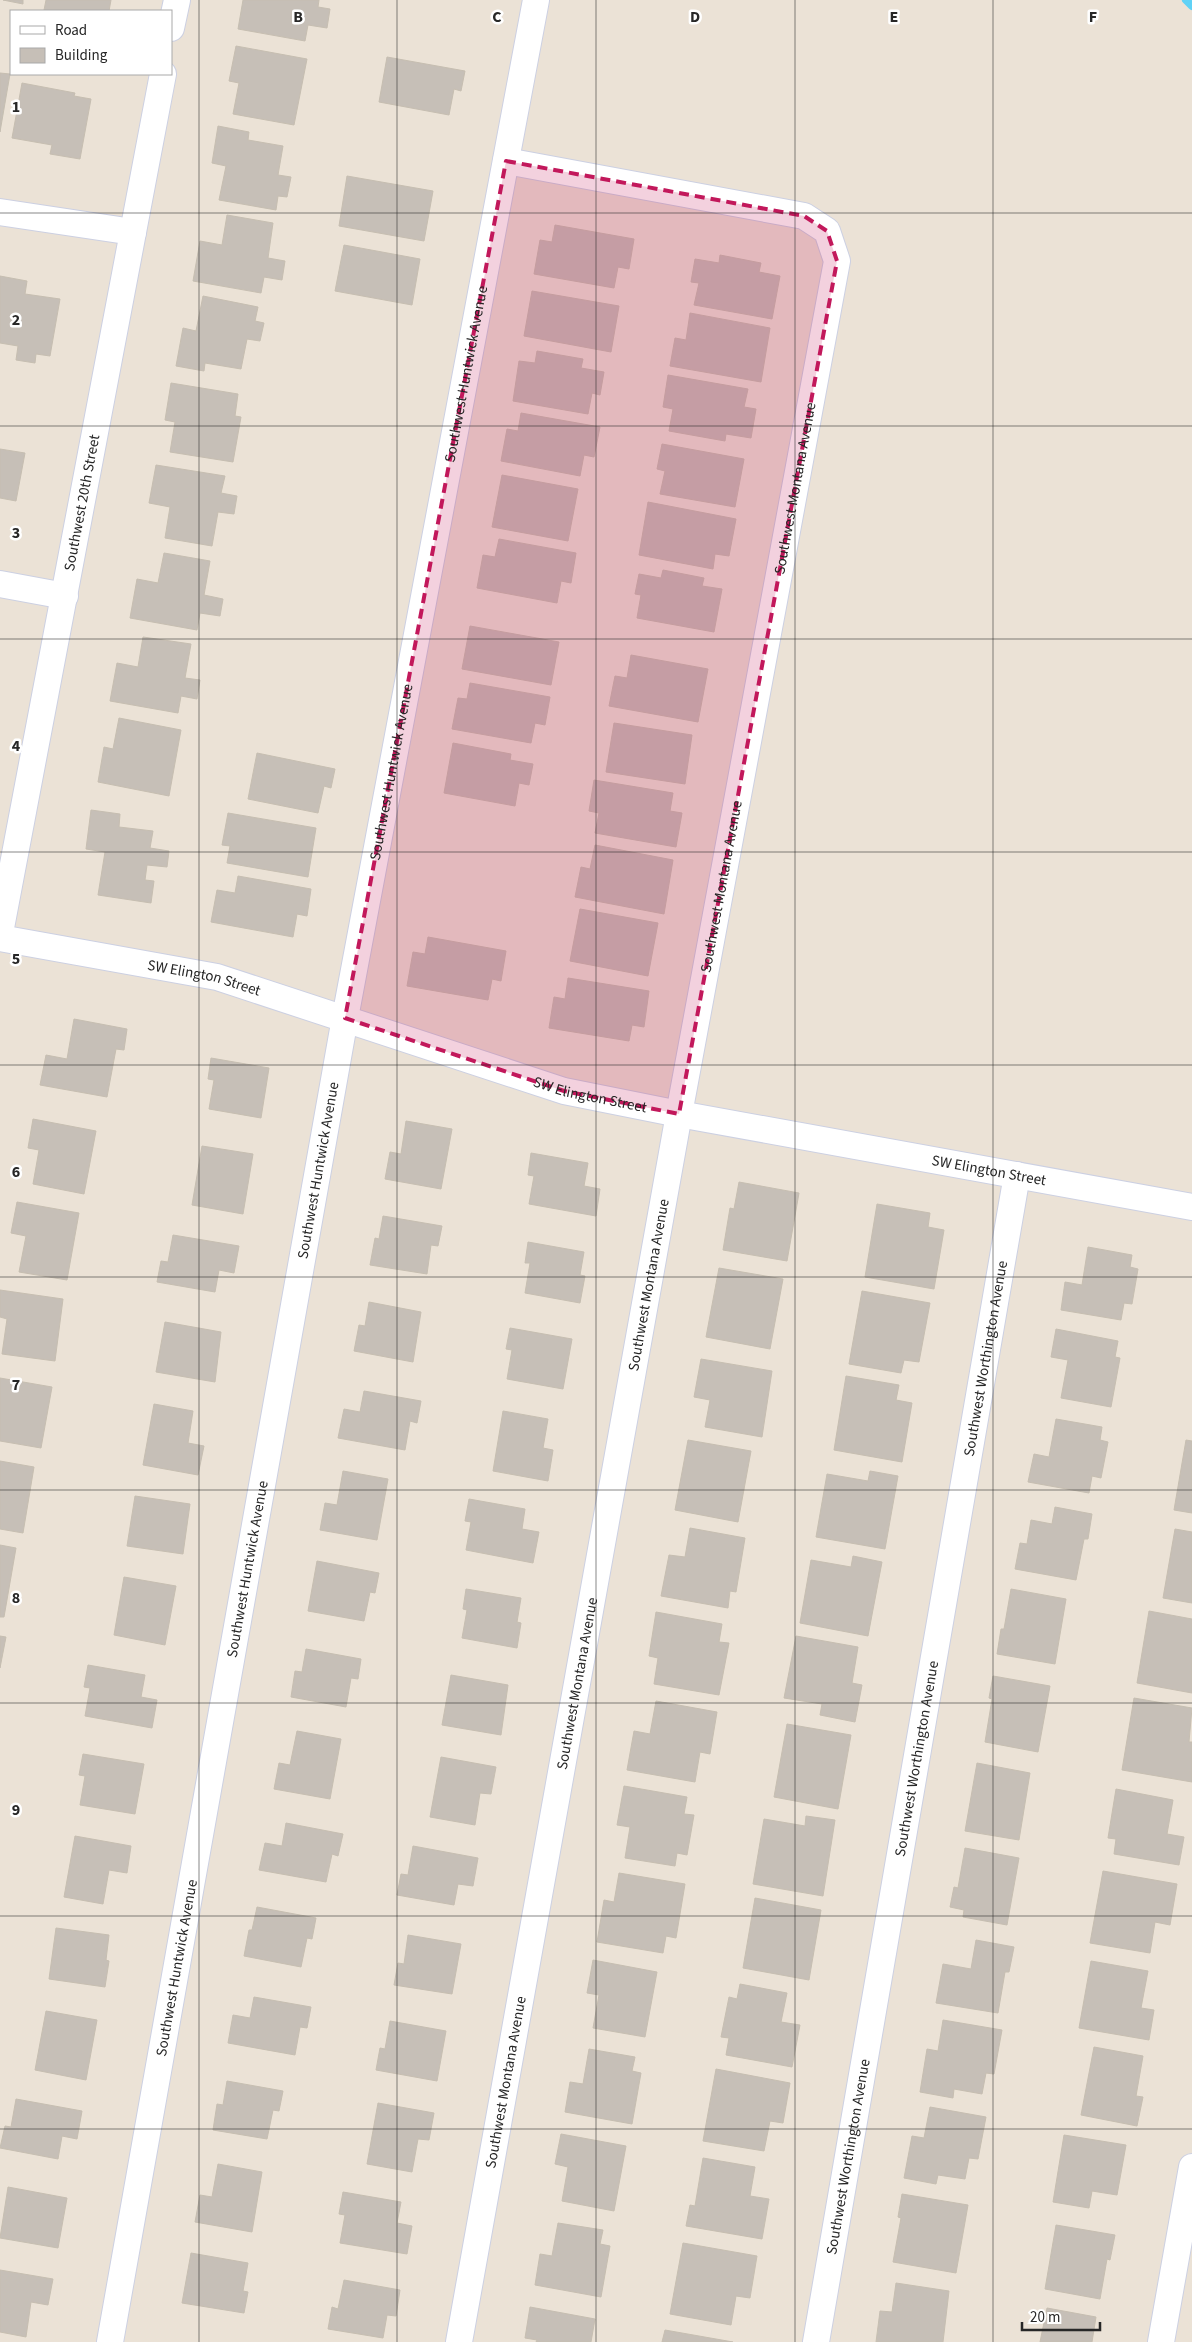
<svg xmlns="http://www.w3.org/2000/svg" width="1192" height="2342" viewBox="0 0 1192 2342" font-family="'Source Sans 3',sans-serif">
  <rect width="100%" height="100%" fill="#ebe2d6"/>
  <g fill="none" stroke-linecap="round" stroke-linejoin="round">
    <polyline stroke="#60d2f6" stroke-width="8" points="1186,0 1192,6"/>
  </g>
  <g fill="#c6bfb7" stroke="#c6beb1">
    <polygon points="3,0 23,0 23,4"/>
    <polygon points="46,0 111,0 109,11 44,10"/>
    <polygon points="243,0 319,0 318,7 330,9 327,28 308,25 305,41 238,29"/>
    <polygon points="236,46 307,59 294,125 233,114 239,83 229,81"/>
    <polygon points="387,57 465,71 461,91 454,89 449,115 379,102"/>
    <polygon points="0,73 10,74 0,132"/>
    <polygon points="22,83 75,93 74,96 91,99 80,159 50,154 52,145 12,138"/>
    <polygon points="218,126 249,132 248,140 283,146 278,175 291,177 287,197 278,196 276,210 219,200 226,166 212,163"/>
    <polygon points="347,176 433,191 424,241 339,226"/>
    <polygon points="227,215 273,223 268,258 285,261 282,280 264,277 261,293 193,281 200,241 222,245"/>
    <polygon points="555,225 634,239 629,269 618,267 614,288 534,274 540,240 552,242"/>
    <polygon points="344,245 420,259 412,305 335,291"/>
    <polygon points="720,255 761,263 759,272 780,276 772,319 694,305 699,283 691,282 695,259 719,263"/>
    <polygon points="0,276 27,281 25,294 60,299 50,356 36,354 35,363 16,360 18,346 0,343"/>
    <polygon points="532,291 619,306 611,352 524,336"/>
    <polygon points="203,296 258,307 255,321 264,323 260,341 247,339 241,369 205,363 204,371 176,366 183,328 196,331"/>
    <polygon points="690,313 770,328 761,382 670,366 675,338 686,340"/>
    <polygon points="537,351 583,359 581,368 604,372 600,395 592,393 588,414 513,401 519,361 535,363"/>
    <polygon points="668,375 748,389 744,407 756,409 751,438 726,434 725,441 669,431 673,409 663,407"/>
    <polygon points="171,383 238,394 235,416 241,417 233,462 170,452 175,422 165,420"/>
    <polygon points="521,413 600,427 594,457 584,455 580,476 501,461 507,429 518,431"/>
    <polygon points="662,444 744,459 735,507 660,494 665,471 657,469"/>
    <polygon points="0,449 25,453 16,501 0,498"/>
    <polygon points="156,465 225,476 221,493 237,496 234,514 218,512 212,546 165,538 170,507 149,503"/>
    <polygon points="502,475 578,489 568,541 492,527"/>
    <polygon points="648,502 736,519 729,556 715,554 713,569 639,555"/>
    <polygon points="499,539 576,553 571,583 561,581 557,603 477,588 483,555 495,557"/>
    <polygon points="164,553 210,561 204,595 223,599 220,616 200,613 197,630 130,618 137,579 158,583"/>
    <polygon points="663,570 704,578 702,586 722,589 714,632 637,618 641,595 635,594 639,574 661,578"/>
    <polygon points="470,626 559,642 551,685 462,669"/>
    <polygon points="143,637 191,644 185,678 200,680 197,699 181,696 178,713 110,701 117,663 138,667"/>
    <polygon points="631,655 708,669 698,722 609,706 615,676 627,678"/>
    <polygon points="470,683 550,697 545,725 535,723 531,743 452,729 458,698 467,699"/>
    <polygon points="119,718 181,730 169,796 98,782 104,747 113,749"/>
    <polygon points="614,723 692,735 685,784 606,772"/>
    <polygon points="453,743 511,754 510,760 533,764 529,785 519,783 515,806 444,793"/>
    <polygon points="257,753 335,769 331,788 324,786 318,813 248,799"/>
    <polygon points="594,780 673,793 670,811 682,813 676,847 595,833 599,813 589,811"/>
    <polygon points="91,810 120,814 119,827 153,831 150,848 169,851 167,867 147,865 145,880 154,881 151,903 98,895 105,852 86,849"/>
    <polygon points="228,813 316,828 308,877 227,863 230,846 222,845"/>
    <polygon points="595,845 673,860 664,914 575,897 581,867 590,869"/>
    <polygon points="238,876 311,889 307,916 297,914 293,937 211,922 217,890 235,893"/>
    <polygon points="580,909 658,923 648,976 570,961"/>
    <polygon points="428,937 506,951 501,981 492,979 488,1000 407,986 413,952 425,954"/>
    <polygon points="568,978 649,991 644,1027 632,1025 629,1041 549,1028 554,997 565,999"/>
    <polygon points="74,1019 127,1029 124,1050 116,1049 107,1097 40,1085 46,1055 67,1059"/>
    <polygon points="211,1058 269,1068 261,1118 209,1109 214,1080 208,1079"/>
    <polygon points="33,1119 96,1131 84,1194 33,1184 39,1150 28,1148"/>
    <polygon points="406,1121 452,1129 441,1189 385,1179 390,1152 401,1154"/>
    <polygon points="202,1146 253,1154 243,1214 192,1205"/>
    <polygon points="531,1153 588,1163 584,1186 600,1189 596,1216 529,1204 534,1176 528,1175"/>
    <polygon points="739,1182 799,1193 787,1261 723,1250 730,1208 734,1209"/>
    <polygon points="17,1202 79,1213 67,1280 19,1272 26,1236 11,1233"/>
    <polygon points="877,1204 930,1213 928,1227 944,1230 934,1289 865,1277"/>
    <polygon points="383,1216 442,1226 438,1246 431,1245 427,1274 370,1265 375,1238 379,1239"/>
    <polygon points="173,1235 239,1246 234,1273 219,1270 215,1292 157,1282 161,1261 168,1262"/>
    <polygon points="528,1242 584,1252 580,1275 585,1276 580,1303 525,1293 530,1263 525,1263"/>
    <polygon points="1088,1247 1132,1255 1130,1267 1138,1269 1132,1304 1124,1303 1121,1320 1061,1310 1065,1282 1082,1285"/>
    <polygon points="719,1268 783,1279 770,1349 706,1337"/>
    <polygon points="0,1290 63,1299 55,1361 2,1354 7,1319 0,1317"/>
    <polygon points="862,1291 930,1303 919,1362 904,1360 901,1373 849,1364"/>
    <polygon points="369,1302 421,1312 413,1362 354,1351 359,1325 365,1326"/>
    <polygon points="165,1322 221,1332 215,1382 156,1372"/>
    <polygon points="510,1328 572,1339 563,1389 507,1379 512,1350 506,1349"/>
    <polygon points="1056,1329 1118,1341 1115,1357 1120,1358 1111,1407 1061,1398 1068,1360 1051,1357"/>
    <polygon points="701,1359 772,1371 762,1437 705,1427 710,1400 694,1397"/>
    <polygon points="846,1376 899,1385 896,1400 912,1403 902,1462 834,1450"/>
    <polygon points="0,1378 52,1387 41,1448 0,1441"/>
    <polygon points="364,1391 421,1401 417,1423 410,1421 405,1450 338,1438 344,1409 360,1412"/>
    <polygon points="154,1404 193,1411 188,1443 204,1446 198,1475 143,1465"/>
    <polygon points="503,1411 548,1419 543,1448 553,1450 548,1481 493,1471"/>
    <polygon points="1056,1419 1102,1427 1100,1440 1108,1442 1101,1478 1092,1476 1089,1493 1028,1482 1034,1454 1049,1457"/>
    <polygon points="688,1440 751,1451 738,1522 675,1510"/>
    <polygon points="1186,1440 1192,1441 1192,1513 1174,1510"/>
    <polygon points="0,1461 34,1467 23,1533 0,1529"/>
    <polygon points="343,1471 388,1479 377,1540 320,1530 325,1503 337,1505"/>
    <polygon points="870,1471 898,1476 885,1549 816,1537 827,1474 868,1481"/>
    <polygon points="135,1496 190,1504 183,1554 127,1546"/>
    <polygon points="469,1499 525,1509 522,1529 539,1532 533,1563 466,1550 471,1522 465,1521"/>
    <polygon points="1055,1507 1092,1514 1088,1539 1084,1539 1076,1580 1015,1569 1020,1543 1027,1544 1031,1520 1052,1524"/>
    <polygon points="690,1528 745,1538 736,1592 730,1591 728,1608 661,1596 669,1555 685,1557"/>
    <polygon points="1175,1529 1192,1532 1192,1603 1163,1598"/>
    <polygon points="0,1545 16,1548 4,1617 0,1617"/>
    <polygon points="853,1556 882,1562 868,1636 800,1623 811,1560 851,1567"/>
    <polygon points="317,1561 379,1573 375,1593 370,1592 364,1621 308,1611"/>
    <polygon points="124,1577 176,1586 165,1645 114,1635"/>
    <polygon points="466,1589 521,1598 517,1622 521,1623 517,1648 462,1638 467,1610 463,1609"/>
    <polygon points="1011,1589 1066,1599 1055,1664 997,1654 1001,1629 1004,1629"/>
    <polygon points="1149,1611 1192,1619 1192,1693 1137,1683"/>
    <polygon points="656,1612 722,1624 719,1642 729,1643 719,1695 654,1684 658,1658 649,1656"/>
    <polygon points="0,1636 6,1637 0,1668"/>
    <polygon points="796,1636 858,1647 852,1683 862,1685 855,1722 820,1715 822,1704 784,1698"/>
    <polygon points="306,1649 361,1659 358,1679 351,1678 346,1707 291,1697 295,1671 302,1672"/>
    <polygon points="88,1665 145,1675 141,1697 157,1700 152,1728 85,1716 90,1688 84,1687"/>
    <polygon points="451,1675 508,1685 501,1735 442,1725"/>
    <polygon points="993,1676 1050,1686 1038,1752 985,1742 992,1699 989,1698"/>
    <polygon points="1134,1698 1192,1708 1189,1742 1192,1742 1192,1782 1122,1770"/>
    <polygon points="656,1701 717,1712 710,1754 700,1752 695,1782 627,1770 634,1731 650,1734"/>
    <polygon points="787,1724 851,1735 838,1809 774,1797"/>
    <polygon points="297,1731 341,1739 330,1799 274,1789 279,1763 290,1765"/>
    <polygon points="83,1754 144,1764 135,1814 80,1805 85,1776 79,1775"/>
    <polygon points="441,1757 496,1767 491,1794 480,1793 475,1825 430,1817"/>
    <polygon points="977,1763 1030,1773 1019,1840 965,1831"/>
    <polygon points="624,1786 687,1797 684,1814 694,1815 687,1855 677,1853 675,1866 625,1858 630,1827 617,1825"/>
    <polygon points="1116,1789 1173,1800 1167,1834 1184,1837 1179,1865 1114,1854 1116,1839 1108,1838"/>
    <polygon points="806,1816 835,1820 823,1896 753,1884 764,1819 805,1826"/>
    <polygon points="286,1823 343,1834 338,1856 332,1854 326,1882 259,1870 265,1843 282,1846"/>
    <polygon points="75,1836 131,1846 127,1873 109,1870 103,1904 64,1897"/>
    <polygon points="413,1846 478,1858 473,1886 458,1884 454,1905 397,1895 401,1874 408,1875"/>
    <polygon points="965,1848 1019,1858 1007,1925 963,1917 964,1910 950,1907 954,1887 958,1888"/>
    <polygon points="1103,1871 1177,1884 1170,1925 1155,1922 1150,1953 1090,1943"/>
    <polygon points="619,1873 685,1884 676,1938 666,1936 663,1953 597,1942 604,1900 614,1902"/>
    <polygon points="755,1898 821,1910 809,1980 743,1968"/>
    <polygon points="257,1907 316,1918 312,1939 307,1938 301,1967 244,1956 249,1930 252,1930"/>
    <polygon points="56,1928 109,1935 106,1960 109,1961 105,1987 49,1979"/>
    <polygon points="408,1935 461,1944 452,1994 394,1985 398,1963 404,1964"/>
    <polygon points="976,1940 1014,1947 1009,1972 1005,1972 998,2013 936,2003 943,1964 971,1969"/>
    <polygon points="593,1960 657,1972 645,2037 593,2028 599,1995 587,1993"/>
    <polygon points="1091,1961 1148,1971 1141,2008 1154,2010 1149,2040 1079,2028"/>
    <polygon points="740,1984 787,1993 781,2022 800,2025 792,2067 726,2055 729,2038 721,2037 729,1997 737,1999"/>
    <polygon points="254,1997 311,2007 307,2028 300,2027 295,2055 228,2043 233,2015 250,2018"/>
    <polygon points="46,2011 97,2020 86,2080 35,2070"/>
    <polygon points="943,2020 1002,2030 994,2074 986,2073 982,2094 954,2089 953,2098 920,2092 927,2049 938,2051"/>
    <polygon points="390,2021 446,2031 437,2081 376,2070 380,2048 385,2049"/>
    <polygon points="1094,2047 1143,2056 1136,2096 1143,2097 1137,2126 1081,2115"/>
    <polygon points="589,2049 635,2057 632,2071 641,2073 632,2124 565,2112 570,2082 583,2084"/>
    <polygon points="716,2069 790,2083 783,2123 770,2121 764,2151 703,2141"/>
    <polygon points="227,2081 283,2091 279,2111 273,2110 267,2139 213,2130 217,2104 223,2105"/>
    <polygon points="16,2099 82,2111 77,2139 62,2136 58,2159 0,2148 5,2126 11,2127"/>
    <polygon points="378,2103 434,2113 429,2140 418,2139 412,2172 367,2164"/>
    <polygon points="930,2107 986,2117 978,2159 969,2158 965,2179 938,2175 936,2184 904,2178 912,2136 924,2138"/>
    <polygon points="561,2134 626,2146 614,2211 562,2201 568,2167 555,2164"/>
    <polygon points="1064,2135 1126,2145 1117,2195 1092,2191 1089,2208 1053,2202"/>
    <polygon points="703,2158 755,2167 750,2196 769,2199 762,2239 686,2226 690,2205 695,2206"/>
    <polygon points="218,2164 262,2172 252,2232 195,2222 200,2195 212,2197"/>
    <polygon points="8,2187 67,2198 58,2248 0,2238"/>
    <polygon points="343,2192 401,2202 397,2223 412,2226 407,2254 340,2243 345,2215 339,2214"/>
    <polygon points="902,2194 968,2205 956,2273 893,2262 901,2218 898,2217"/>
    <polygon points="558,2223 603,2230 600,2244 610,2246 601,2297 535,2285 540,2254 552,2256"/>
    <polygon points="1056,2225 1115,2235 1110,2260 1107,2259 1100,2299 1045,2289"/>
    <polygon points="683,2243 757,2256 750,2298 736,2296 731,2325 670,2314"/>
    <polygon points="191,2253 248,2263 243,2291 248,2292 244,2313 182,2303"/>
    <polygon points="0,2270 53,2279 48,2305 31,2302 26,2337 0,2332"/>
    <polygon points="344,2280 400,2290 396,2316 387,2315 383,2338 328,2329 332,2307 338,2309"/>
    <polygon points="896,2283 949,2291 943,2342 876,2342 880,2311 892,2312"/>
    <polygon points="530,2307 595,2319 591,2342 536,2342 537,2340 525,2338"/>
    <polygon points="1047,2308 1096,2317 1092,2342 1040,2342"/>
    <polygon points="665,2330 733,2342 662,2342"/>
  </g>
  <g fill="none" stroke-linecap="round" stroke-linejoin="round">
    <defs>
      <g id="minor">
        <polyline points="171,28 177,0"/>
        <polyline points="0,212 133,232"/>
        <polyline points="0,584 65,596"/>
        <path id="s1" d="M 0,933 L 163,74"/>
        <path id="s2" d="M 0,938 L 217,977 L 564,1091 L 679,1114 L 1192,1207"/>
        <path id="s3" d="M 110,2342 L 345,1018 L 536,0"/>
        <path id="s4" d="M 459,2342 L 679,1114 L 837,261 L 827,231 L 804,216 L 506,161"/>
        <path id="s5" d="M 816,2342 L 1017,1175"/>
        <polyline points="1161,2342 1192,2167"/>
      </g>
    </defs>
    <use href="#minor" stroke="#ccd0e2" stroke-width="28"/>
    <use href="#minor" stroke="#fff" stroke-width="26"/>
  </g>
  <path fill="#c2185b" fill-opacity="0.2" stroke="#c2185b" stroke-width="4" stroke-dasharray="10 6" stroke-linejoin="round" d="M 506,161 L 804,216 L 827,231 L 837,261 L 679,1114 L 564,1091 L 345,1018 Z"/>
  <path fill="none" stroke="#272727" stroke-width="1" stroke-opacity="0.55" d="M 199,0 L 199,2342M 397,0 L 397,2342M 596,0 L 596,2342M 795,0 L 795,2342M 993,0 L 993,2342M 0,213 L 1192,213M 0,426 L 1192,426M 0,639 L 1192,639M 0,852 L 1192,852M 0,1065 L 1192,1065M 0,1277 L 1192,1277M 0,1490 L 1192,1490M 0,1703 L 1192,1703M 0,1916 L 1192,1916M 0,2129 L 1192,2129"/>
  <g text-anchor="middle" stroke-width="5" stroke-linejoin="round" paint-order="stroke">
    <g font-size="15" fill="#272727" stroke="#fff">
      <text dy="5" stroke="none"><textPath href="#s3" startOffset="2000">Southwest Huntwick Avenue</textPath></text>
      <text dy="5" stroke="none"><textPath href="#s4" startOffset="1884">Southwest Montana Avenue</textPath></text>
      <text dy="5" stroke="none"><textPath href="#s1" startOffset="438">Southwest 20th Street</textPath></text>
      <text dy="5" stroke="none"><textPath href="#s3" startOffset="1595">Southwest Huntwick Avenue</textPath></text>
      <text dy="5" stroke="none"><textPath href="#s4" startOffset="1479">Southwest Montana Avenue</textPath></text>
      <text dy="5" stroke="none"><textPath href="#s2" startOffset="208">SW Elington Street</textPath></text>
      <text dy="5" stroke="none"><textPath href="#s2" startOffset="612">SW Elington Street</textPath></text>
      <text dy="5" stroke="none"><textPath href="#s3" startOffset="1190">Southwest Huntwick Avenue</textPath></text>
      <text dy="5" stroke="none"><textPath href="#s2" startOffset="1018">SW Elington Street</textPath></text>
      <text dy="5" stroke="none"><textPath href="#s4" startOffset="1074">Southwest Montana Avenue</textPath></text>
      <text dy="5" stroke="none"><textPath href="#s5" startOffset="998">Southwest Worthington Avenue</textPath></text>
      <text dy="5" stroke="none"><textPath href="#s3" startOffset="785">Southwest Huntwick Avenue</textPath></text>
      <text dy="5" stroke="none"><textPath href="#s4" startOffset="669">Southwest Montana Avenue</textPath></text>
      <text dy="5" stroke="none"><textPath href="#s5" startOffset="592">Southwest Worthington Avenue</textPath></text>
      <text dy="5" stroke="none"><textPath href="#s3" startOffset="380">Southwest Huntwick Avenue</textPath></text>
      <text dy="5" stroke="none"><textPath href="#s4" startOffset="264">Southwest Montana Avenue</textPath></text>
      <text dy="5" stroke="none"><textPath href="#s5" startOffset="188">Southwest Worthington Avenue</textPath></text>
    </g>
  </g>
  <g font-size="16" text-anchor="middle" font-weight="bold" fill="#272727" stroke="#fff" stroke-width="5" stroke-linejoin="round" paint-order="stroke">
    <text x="298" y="22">B</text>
    <text x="497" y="22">C</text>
    <text x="695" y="22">D</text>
    <text x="894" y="22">E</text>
    <text x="1093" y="22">F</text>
    <text x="16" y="112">1</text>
    <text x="16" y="325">2</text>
    <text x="16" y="538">3</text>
    <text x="16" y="751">4</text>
    <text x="16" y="964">5</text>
    <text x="16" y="1177">6</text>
    <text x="16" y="1390">7</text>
    <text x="16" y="1603">8</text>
    <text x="16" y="1815">9</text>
  </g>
  <rect x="10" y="10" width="162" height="65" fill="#ffffff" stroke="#a9a9a9"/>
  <rect x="20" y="26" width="25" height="8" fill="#ffffff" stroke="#a9a9a9"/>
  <text x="55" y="35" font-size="15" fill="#272727">Road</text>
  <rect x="20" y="48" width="25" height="15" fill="#c6bfb7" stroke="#a9a9a9"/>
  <text x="55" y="60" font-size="15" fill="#272727">Building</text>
  <path d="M1022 2322v8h78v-8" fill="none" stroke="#272727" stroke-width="2.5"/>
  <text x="1030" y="2322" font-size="15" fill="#272727" stroke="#ffffff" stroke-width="4" paint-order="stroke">20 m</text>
</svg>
